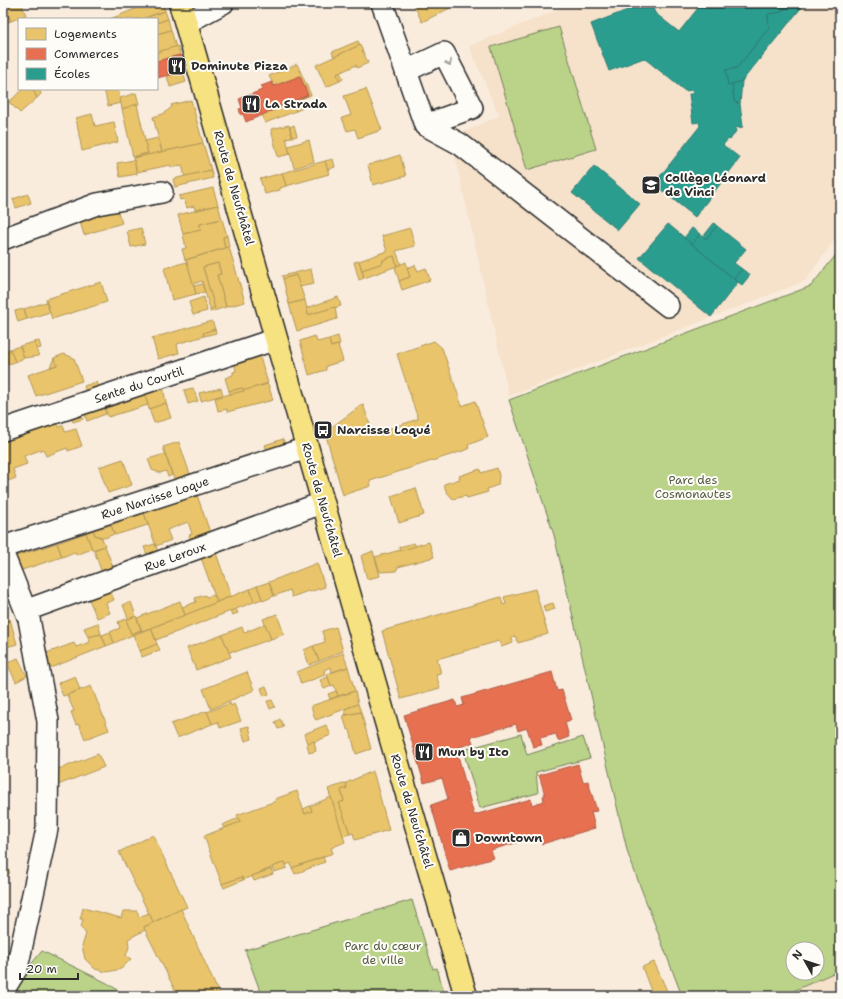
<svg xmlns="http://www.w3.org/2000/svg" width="843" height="999" viewBox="0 0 843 999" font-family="'Shantell Sans',sans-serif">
  <rect width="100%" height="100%" fill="#f9ecdd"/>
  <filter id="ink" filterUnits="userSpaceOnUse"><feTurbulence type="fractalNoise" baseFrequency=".025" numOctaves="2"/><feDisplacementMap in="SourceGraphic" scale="8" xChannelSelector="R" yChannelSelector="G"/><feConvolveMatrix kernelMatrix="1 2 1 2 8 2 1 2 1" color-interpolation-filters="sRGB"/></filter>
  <g filter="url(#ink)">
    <g fill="#f6e1ca">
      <polygon points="574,3 840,3 840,232 805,281 509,396 451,138 499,116 469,46"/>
      <polygon points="840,970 840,996 782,996"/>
    </g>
    <g fill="#bbd389" stroke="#737f5a" fill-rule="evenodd">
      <polygon points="559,27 596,149 527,170 491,47"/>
      <path d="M 840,250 L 840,970 L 782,996 L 682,996 L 628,854 L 554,535 L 509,400 L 811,286 ZM 793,949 L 817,949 L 817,973 L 793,973 Z"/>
      <polygon points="521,734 527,755 583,737 590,758 536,772 538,793 480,808 463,750"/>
      <polygon points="412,900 433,969 437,968 445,996 262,996 245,950"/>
      <polygon points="42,951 107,983 127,996 9,996 24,973"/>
    </g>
    <g fill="#e9c46a" stroke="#b09657">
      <polygon points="3,3 11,21 8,22 5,13 3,14"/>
      <polygon points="4,3 21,3 26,15 11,21"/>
      <polygon points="150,3 163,3 165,11 141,19 110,19"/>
      <polygon points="413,3 447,3 450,8 422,22"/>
      <polygon points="165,11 168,19 157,23 157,19 148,19 148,17"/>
      <polygon points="168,19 171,30 157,34 157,23"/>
      <polygon points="171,30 176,47 157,52 157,34"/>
      <polygon points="358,41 360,45 334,57 332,52"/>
      <polygon points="360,45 368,63 357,68 356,65 337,74 340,81 326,87 316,65"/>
      <polygon points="178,46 180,55 157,61 157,52"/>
      <polygon points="297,64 311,95 293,102 308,95 300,76 274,86 269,76"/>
      <polygon points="183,72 186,82 170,87 167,76"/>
      <polygon points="340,72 343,79 340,81 337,74"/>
      <polygon points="23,89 33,89 37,98 20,113 9,102"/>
      <polygon points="33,89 39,89 41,94 37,98"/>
      <polygon points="104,89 118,89 121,103 108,106"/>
      <polygon points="366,89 382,130 358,138 355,129 347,131 342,118 351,115 344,96"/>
      <polygon points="136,93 139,104 122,109 120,98"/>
      <polygon points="300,99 303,108 296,111 293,102"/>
      <polygon points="191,100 203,143 162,152 153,117 163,114 172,107 171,105"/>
      <polygon points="293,102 296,111 265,123 262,115"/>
      <polygon points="137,104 148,153 133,157 122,109"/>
      <polygon points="92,114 95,126 114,122 118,142 82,151 76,118"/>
      <polygon points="289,125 292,137 286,138 290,154 278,157 271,129"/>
      <polygon points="294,125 297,136 292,137 290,127"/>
      <polygon points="158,138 162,152 133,158 133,157 148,153 145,141"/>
      <polygon points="309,140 314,162 294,168 288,146"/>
      <polygon points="203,143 211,170 185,177 182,165 171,167 170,165 137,172 133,158"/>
      <polygon points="400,155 406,176 373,185 368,165"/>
      <polygon points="333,159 335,167 327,170 325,161"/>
      <polygon points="134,160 137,174 120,177 117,163"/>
      <polygon points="325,161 329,174 286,186 282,173"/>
      <polygon points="211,170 213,178 175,187 173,179"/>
      <polygon points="282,173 286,186 280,188 280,190 265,194 260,179"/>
      <polygon points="213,188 218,205 195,210 194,206 187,208 184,199 180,200 179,196"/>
      <polygon points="28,194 31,203 16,208 13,199"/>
      <polygon points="218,205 222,219 200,224 201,230 183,234 178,215"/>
      <polygon points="116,207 122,223 84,235 80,222 86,215"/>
      <polygon points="222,219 227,236 223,237 225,248 185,260 182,249 186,248 183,234 201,230 200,224"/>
      <polygon points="141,228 145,244 131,247 127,231"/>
      <polygon points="410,228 415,246 396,251 401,264 397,266 394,256 383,260 383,263 362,270 359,261 387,251 382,236"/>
      <polygon points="227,236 229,247 225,248 223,237"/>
      <polygon points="229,247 245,302 226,307 217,275 221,274 218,263 203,267 215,308 210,309 202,281 193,284 186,260"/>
      <polygon points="394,256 397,266 364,278 362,270 383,263 383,260"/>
      <polygon points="359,261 364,278 359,280 354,262"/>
      <polygon points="187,262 196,294 172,300 164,268"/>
      <polygon points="406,262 410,277 399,281 395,267"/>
      <polygon points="218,263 221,274 217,275 226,307 210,312 210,309 215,308 203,267"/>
      <polygon points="415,265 418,271 426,268 430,280 402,290 399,281 410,277 407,268"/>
      <polygon points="311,269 314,284 299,287 296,275 283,279 282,276"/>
      <polygon points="296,275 305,300 289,304 283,279"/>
      <polygon points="101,282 107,302 52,319 46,299"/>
      <polygon points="202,284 205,292 196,294 194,286"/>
      <polygon points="204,297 207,311 193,315 189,302"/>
      <polygon points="338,297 341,306 308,315 307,308"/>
      <polygon points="305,300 308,315 335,307 337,319 297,331 289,304"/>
      <polygon points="46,302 50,312 27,319 24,309"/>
      <polygon points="24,309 27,319 18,322 15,311"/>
      <polygon points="212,321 215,329 203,333 204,336 177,344 179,353 158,359 152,338"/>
      <polygon points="215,329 216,333 204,336 203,333"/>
      <polygon points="315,336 317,342 329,339 331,347 338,345 343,361 326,366 326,370 309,375 300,341"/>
      <polygon points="338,336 340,344 331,347 329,339"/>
      <polygon points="39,341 41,348 36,349 34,342"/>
      <polygon points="434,341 442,348 462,406 475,401 488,437 468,445 469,449 370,481 371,486 343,495 325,432 363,404 373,434 418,419 397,354"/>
      <polygon points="34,342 39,356 24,358 20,346"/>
      <polygon points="20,346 24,358 15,362 10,349"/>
      <polygon points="10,349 15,362 3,366 3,352"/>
      <polygon points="64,354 74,358 82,381 36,396 28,375 57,365 54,358"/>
      <polygon points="259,354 268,383 244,391 243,388 229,391 225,378 233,375 233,372 236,371 234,361"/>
      <polygon points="54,358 57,365 50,367"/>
      <polygon points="96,382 101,394 88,398 84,386"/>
      <polygon points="268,384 273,400 227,412 227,409 218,411 215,398"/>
      <polygon points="163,386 166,403 149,409 144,392"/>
      <polygon points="193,388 198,401 188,404 184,390"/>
      <polygon points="221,388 223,395 201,401 199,393"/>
      <polygon points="243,388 244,391 230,394 229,391"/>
      <polygon points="144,392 148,405 108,417 104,404"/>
      <polygon points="166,403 171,418 154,423 149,409"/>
      <polygon points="103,405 106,414 87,421 84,411"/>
      <polygon points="81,412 83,419 73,422 70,416"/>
      <polygon points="57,421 59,427 63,425 65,432 76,429 82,446 68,451 67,448 46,456 43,449 24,456 27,464 13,469 16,478 3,483 3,440"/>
      <polygon points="283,439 286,447 269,456 265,445"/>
      <polygon points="179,442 192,480 176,485 163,447"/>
      <polygon points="165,454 172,475 168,477 166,471 160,473 152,470 148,459"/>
      <polygon points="123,459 132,485 108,493 99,467"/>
      <polygon points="497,468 499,475 498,485 487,489 488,492 467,498 466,496 453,499 446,491 444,484 460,479 459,476 480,469 481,473"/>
      <polygon points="416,488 424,515 399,523 391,496"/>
      <polygon points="197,495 212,538 192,545 189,535 192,534 188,522 167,530 171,540 156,546 144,513"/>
      <polygon points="144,513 148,525 115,535 111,525"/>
      <polygon points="111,525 114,534 105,538 95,535 93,530"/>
      <polygon points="93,530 95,535 102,538 105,546 92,550 86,533"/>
      <polygon points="86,533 92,549 76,555 75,552 62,557 57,543"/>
      <polygon points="429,542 434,557 398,567 396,571 380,572 375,557"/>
      <polygon points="57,543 62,557 19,571 13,557"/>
      <polygon points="414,543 416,546 400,551 399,547"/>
      <polygon points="155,544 161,559 150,563 144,547"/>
      <polygon points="105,546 115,572 103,576 94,550"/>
      <polygon points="215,550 231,596 217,602 200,555"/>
      <polygon points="373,551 380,576 367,579 361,556"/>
      <polygon points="317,563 325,587 309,592 308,591 292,597 290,590 274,596 269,582"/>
      <polygon points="269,582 274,596 263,601 257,586"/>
      <polygon points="257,586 262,599 254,602 250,589"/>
      <polygon points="109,587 114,600 106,603 110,613 97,618 87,595"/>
      <polygon points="250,589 254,602 156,640 151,628"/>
      <polygon points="535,589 548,634 518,643 515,636 512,637 513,643 501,647 499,641 437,659 441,673 436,674 440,688 401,699 382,631 501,597 503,605 506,604 504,597"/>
      <polygon points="205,595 206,597 214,595 217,602 185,615 182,607 196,602 195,598"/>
      <polygon points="180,601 185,615 142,631 137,618"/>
      <polygon points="131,602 136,616 126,620 128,618 123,605"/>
      <polygon points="553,603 555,609 545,612 543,606"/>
      <polygon points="236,609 238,613 232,615 230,611"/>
      <polygon points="277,614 284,634 271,639 263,619"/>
      <polygon points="136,616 141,630 131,634 126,620"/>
      <polygon points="10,619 17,644 3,648 3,621"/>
      <polygon points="126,619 131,634 141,630 142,631 114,643 110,632 120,628 118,622"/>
      <polygon points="98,623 101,634 88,637 84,628"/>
      <polygon points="265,624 271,639 235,652 234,650 229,653 222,635 242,627 244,633 248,631 247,630 251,630"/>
      <polygon points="336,627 343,651 319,661 313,646 325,642 322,631"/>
      <polygon points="151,628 157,644 140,651 133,635"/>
      <polygon points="110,632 114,643 106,646 102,635"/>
      <polygon points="101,634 106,646 48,669 44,654 74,643 76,647 90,642 88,637"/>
      <polygon points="222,635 231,657 196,670 187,648"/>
      <polygon points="157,644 160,650 142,657 140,651"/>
      <polygon points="313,646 319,661 309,665 304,650"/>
      <polygon points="343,653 348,667 332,672 331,667 324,670 325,675 301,684 297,672"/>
      <polygon points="18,658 27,676 16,682 7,663"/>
      <polygon points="348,667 355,691 338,696 334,685 331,686 327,674"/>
      <polygon points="247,672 254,690 211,709 203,689"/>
      <polygon points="75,676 80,690 63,696 58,683"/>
      <polygon points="328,677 331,686 324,689 320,680"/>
      <polygon points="91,686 109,730 85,739 79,724 76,725 71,712 74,711 67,695"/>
      <polygon points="266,686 269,694 264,696 261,688"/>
      <polygon points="336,691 338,696 330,699 328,694"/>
      <polygon points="355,691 358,704 316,720 315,719 311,706"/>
      <polygon points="272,700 275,707 270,709 267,701"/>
      <polygon points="230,703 231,706 234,704 241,721 220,728 218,722 212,724 207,712"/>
      <polygon points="358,704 361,712 345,715 345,709"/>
      <polygon points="207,711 212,724 177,738 171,724"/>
      <polygon points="361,712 371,749 356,754 350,730 347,729 343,716"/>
      <polygon points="280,719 284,727 278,729 275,722"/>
      <polygon points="326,725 331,735 314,742 307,743 304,734"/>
      <polygon points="249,726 252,739 245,741 241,728"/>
      <polygon points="314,741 316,751 309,753 307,743"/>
      <polygon points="98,754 104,767 58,785 55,768 62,768"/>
      <polygon points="373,771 389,830 355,840 353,833 350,834 339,803 344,801 341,790 347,788 346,783"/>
      <polygon points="346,783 347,788 341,790 344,801 339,803 350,834 343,836 328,789"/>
      <polygon points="297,791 305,814 312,811 310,806 331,797 345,842 331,848 333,853 292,868 291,863 286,865 285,862 243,880 242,877 222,884 204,836 240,822 237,815 276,801 275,799"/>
      <polygon points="310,806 312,811 305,814 303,809"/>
      <polygon points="239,818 240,822 224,828 222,825"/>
      <polygon points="153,835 187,907 153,922 119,852"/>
      <polygon points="323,857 325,862 295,874 292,868"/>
      <polygon points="3,858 10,873 3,876"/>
      <polygon points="285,862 287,868 274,872 272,867"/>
      <polygon points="271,869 273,874 254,881 252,876"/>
      <polygon points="242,877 243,880 224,888 222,884"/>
      <polygon points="83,908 121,918 123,911 137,911 139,917 149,913 153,922 144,927 145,930 128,939 129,947 126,956 131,959 121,969 107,972 95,969 85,959 82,946 86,934 81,927 83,919 80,919"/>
      <polygon points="181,909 220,996 178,996 145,930 144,927"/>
      <polygon points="654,962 668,993 660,996 653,996 642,967"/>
    </g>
    <g fill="#e76f51" stroke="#af5b46">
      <polygon points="180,55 185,71 157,78 157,61"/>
      <polygon points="300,76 308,95 246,122 243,114 241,115 239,109 242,108 239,99 262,90 261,86 272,82 274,86"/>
      <polygon points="552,672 557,691 562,690 571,720 565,722 569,737 558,741 556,734 540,738 542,745 533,747 527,728 518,731 516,724 471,737 473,743 456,748 474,815 531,799 532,805 544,801 543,796 545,795 539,775 578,764 583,782 588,781 597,811 591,812 595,828 542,844 540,836 491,850 494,858 450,871 431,805 448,799 442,778 424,783 404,715 455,700 457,707 464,705 462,698"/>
    </g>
    <g fill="#2a9d8f" stroke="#2a7b71">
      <polygon points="646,3 651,3 655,13 679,32 702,3 790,3 782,12 768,14 769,28 737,68 726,70 728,85 732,84 734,101 740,104 743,127 735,128 736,131 730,140 728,139 723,145 740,158 695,217 654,184 700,126 699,122 693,123 689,94 693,94 692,90 685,91 644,58 609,71 591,24"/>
      <polygon points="790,3 805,3 742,81 728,85 726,70 737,68 769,28 768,14 782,12"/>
      <polygon points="742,81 740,104 734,101 732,84"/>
      <polygon points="594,166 640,204 618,230 572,193"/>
      <polygon points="714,223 717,226 706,239 703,237"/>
      <polygon points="668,224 738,282 711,317 639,258"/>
      <polygon points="717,226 746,249 734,263 742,269 734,279 692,244 700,234 706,239"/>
      <polygon points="692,228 700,234 692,244 684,238"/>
      <polygon points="742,269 750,275 742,285 734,279"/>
    </g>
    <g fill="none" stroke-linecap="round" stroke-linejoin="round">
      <defs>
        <g id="minor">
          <polyline points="382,3 425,125"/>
          <polyline points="186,23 223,3"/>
          <polyline points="406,71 444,53 472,108 425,125"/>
          <polyline points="425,125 460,144 668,306"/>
          <polyline points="3,239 97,204 162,192"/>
          <polyline points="3,430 276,339"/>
          <polyline points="3,547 307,448"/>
          <polyline points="3,554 29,619 48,721 47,829 17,968 3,991"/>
          <polyline points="27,610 322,503"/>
        </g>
        <polyline id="major" points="180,3 394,750 466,996"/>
      </defs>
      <use href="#minor" stroke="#2b2b2b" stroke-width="24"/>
      <use href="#major" stroke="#2b2b2b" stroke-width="25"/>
      <use href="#minor" stroke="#fdfcf7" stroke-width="21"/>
      <use href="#major" stroke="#f7e281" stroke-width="22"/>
    </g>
    <defs><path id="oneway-chevron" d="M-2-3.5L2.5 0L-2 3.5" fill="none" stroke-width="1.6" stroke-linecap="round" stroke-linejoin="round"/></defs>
    <use stroke="#9e9e9b" href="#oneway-chevron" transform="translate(449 63) rotate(63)"/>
  </g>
  <defs>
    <symbol id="restaurant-square" viewBox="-11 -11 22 22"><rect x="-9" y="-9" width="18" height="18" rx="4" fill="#2b2b2b" stroke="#fdfcf7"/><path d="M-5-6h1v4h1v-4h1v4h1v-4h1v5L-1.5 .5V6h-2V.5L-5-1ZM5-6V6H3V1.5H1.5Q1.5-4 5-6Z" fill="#fff"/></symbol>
    <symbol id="school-square" viewBox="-11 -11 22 22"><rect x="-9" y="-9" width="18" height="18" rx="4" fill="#2b2b2b" stroke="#fdfcf7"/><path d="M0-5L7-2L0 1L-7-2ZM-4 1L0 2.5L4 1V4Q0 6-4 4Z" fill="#fff"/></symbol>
    <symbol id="bus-square" viewBox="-11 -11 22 22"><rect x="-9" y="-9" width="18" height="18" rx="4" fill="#2b2b2b" stroke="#fdfcf7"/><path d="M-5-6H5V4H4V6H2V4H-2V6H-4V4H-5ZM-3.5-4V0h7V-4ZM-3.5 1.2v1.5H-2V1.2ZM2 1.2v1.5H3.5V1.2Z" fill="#fff"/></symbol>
    <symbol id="shop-square" viewBox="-11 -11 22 22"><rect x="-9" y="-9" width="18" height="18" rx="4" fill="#2b2b2b" stroke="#fdfcf7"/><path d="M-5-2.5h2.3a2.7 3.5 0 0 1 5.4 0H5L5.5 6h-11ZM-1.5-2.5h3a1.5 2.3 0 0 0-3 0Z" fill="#fff"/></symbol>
  </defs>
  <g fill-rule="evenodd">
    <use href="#restaurant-square" x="166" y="55" width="22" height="22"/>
    <use href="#restaurant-square" x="240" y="93" width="22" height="22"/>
    <use href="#school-square" x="640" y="174" width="22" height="22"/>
    <use href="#bus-square" x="312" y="419" width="22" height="22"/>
    <use href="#restaurant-square" x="413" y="741" width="22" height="22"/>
    <use href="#shop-square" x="450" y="827" width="22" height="22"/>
  </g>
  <g text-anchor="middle" stroke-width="4" stroke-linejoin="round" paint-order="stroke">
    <g font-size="12" font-weight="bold" fill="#2b2b2b" stroke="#fdfcf7" text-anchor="start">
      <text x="191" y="70">Dominute Pizza</text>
      <text x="265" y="108">La Strada</text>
      <text x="665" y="182">Collège Léonard<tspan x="665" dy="14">de Vinci</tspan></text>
      <text x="337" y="434">Narcisse Loqué</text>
      <text x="438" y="756">Mun by Ito</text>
      <text x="475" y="842">Downtown</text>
    </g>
    <g font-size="12" fill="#2b2b2b" stroke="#fdfcf7">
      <text transform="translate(234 188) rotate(74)" y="4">Route de Neufchâtel</text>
      <text transform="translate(139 385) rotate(-18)" y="4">Sente du Courtil</text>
      <text transform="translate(155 498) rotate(-18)" y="4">Rue Narcisse Loque</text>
      <text transform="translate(322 500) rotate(74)" y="4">Route de Neufchâtel</text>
      <text transform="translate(175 557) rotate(-20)" y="4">Rue Leroux</text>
      <text transform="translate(412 811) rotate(73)" y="4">Route de Neufchâtel</text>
    </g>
    <g font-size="12" fill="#565d47" stroke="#fdfcf7">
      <text x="693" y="484">Parc des<tspan x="693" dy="14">Cosmonautes</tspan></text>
      <text x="383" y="950">Parc du cœur<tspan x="383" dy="14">de ville</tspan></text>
    </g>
  </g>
  <rect width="843" height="999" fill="none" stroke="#fdfcf7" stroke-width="16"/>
  <rect x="8" y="8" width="827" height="983" fill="none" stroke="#2b2b2b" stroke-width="1.5" filter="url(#ink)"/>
  <rect x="18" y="18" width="140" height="72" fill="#fdfcf7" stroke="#a9a8a5"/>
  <rect x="26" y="28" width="20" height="12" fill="#e9c46a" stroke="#a9a8a5"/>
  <text x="54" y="38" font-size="12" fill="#2b2b2b">Logements</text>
  <rect x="26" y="48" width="20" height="12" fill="#e76f51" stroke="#a9a8a5"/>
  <text x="54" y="58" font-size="12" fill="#2b2b2b">Commerces</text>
  <rect x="26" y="68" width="20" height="12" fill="#2a9d8f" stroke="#a9a8a5"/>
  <text x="54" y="78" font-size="12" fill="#2b2b2b">Écoles</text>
  <g transform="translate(805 961) rotate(309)"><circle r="19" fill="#fdfcf7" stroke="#a9a8a5"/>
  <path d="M0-3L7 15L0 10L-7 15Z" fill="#2b2b2b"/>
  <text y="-6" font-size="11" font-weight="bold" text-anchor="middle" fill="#2b2b2b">N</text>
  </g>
  <path d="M20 973v6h58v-6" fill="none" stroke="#2b2b2b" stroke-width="2"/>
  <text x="26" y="973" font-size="12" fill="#2b2b2b" stroke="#fdfcf7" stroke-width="3" paint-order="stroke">20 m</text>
</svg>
